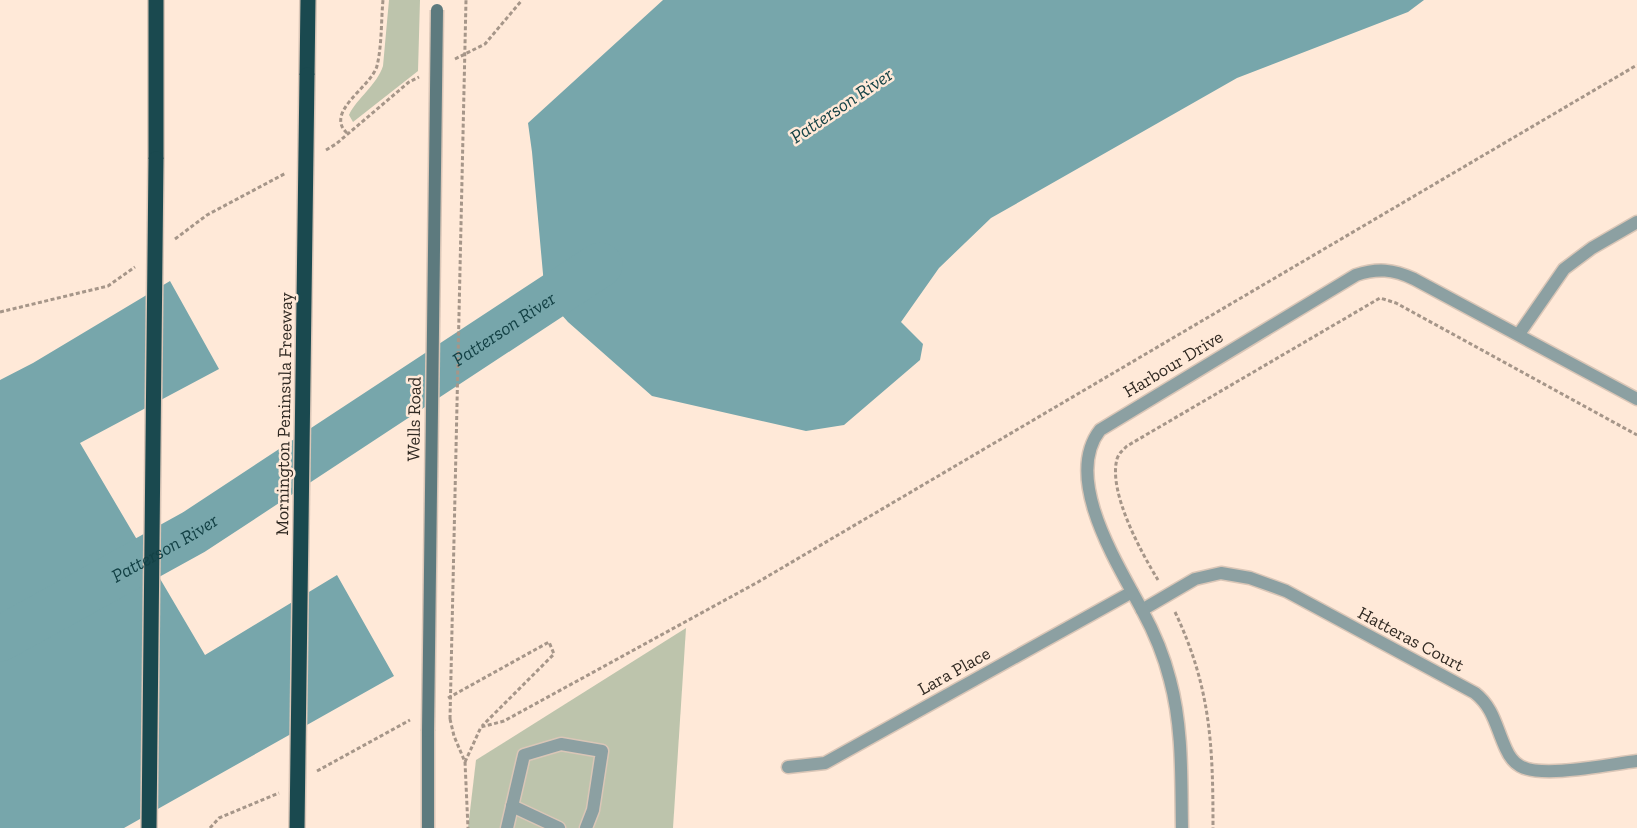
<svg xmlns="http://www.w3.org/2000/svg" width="1637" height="828" viewBox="0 0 1637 828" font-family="'Zilla Slab',serif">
  <rect width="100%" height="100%" fill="#ffe9d8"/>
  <g fill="#bdc4ac">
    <path d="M 389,0 L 420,0 L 418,71 L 353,122 L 349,115 C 357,98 377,85 383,66 Z"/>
    <polygon points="686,628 673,828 468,828 476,760"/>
  </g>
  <g fill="#77a6ab">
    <polygon points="663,0 1424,0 1408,12 1237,78 991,218 939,268 901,322 923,344 920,360 844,425 806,431 652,396 568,322 545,296 532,152 528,123"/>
    <polygon points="170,281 219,369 80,443 205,655 337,575 394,676 124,828 0,828 0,380 33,363"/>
  </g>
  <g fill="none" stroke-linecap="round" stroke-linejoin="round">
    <path stroke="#77a6ab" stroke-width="45" id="s1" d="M 0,639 L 194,532 L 600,265"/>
    <defs>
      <g id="lane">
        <polyline points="512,806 559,828"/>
        <polyline points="507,828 524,755 561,744 602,751 593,810 586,828"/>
      </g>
      <g id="street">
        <polyline points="1519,334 1564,269 1592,248 1637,222"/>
        <path d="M 1142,610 L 1195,579 L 1221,573 L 1250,578 L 1286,591 L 1475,693 C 1494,708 1496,728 1506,749 C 1509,756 1513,762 1520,766 C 1542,779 1610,764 1637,761"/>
        <polyline points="788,767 825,763 1132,592"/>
        <path d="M 1182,828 C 1181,779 1183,728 1170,680 C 1164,656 1154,632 1142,610 C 1119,566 1062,479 1100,430 L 1356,275 C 1377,268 1393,269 1414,279 L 1637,399"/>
      </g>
      <polyline id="secondary" points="428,731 428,828"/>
      <g id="highway">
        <polyline points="307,75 308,0"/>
        <polyline points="156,159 156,0"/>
      </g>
    </defs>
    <use href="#lane" stroke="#dac6b7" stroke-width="15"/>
    <use href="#street" stroke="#dac6b7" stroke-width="15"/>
    <use href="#secondary" stroke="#dac6b7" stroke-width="15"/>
    <use href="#highway" stroke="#dac6b7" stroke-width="18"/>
    <g stroke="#a69689" stroke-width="3" stroke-dasharray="4 2.5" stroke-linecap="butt">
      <polyline points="455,59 485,44 522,0"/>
      <path d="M 347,133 C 324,112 371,87 377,66 C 382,45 381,21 383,0"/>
      <polyline points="326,150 336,144 409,82 419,77"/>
      <polyline points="175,239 207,215 286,173"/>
      <polyline points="0,312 108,286 135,267"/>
      <path d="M 1158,580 C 1141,552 1108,492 1117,459 C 1119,453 1123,450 1127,446 L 1380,298 L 1396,303 L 1637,435"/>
      <path d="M 1175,612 C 1211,688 1213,746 1213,828"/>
      <polyline points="448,698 549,642 554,654 482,726"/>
      <polyline points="450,719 454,736 465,762 468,828"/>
      <polyline points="465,762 481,727 504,721 758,582 1637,65"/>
      <polyline points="317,771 410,720"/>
      <polyline points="210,828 219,818 279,793"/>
    </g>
    <use href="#lane" stroke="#8ca0a2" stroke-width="12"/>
    <use href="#street" stroke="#8ca0a2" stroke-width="12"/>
    <use href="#secondary" stroke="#5d7a7e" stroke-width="12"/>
    <use href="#highway" stroke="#1a494f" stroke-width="15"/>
    <defs>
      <polyline id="secondary-bridge" points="428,731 437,10"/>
      <g id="highway-bridge">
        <polyline points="149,828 156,159"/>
        <polyline points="297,828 307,75"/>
      </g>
    </defs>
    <use href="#secondary-bridge" stroke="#dac6b7" stroke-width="15" stroke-linecap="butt"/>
    <use href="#highway-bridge" stroke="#dac6b7" stroke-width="18" stroke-linecap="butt"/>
    <polyline stroke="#a69689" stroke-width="3" stroke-dasharray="4 2.5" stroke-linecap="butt" points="450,719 466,0"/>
    <use href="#secondary-bridge" stroke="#5d7a7e" stroke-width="12"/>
    <use href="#highway-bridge" stroke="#1a494f" stroke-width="15"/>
  </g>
  <g text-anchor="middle" stroke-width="5" stroke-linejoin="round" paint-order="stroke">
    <g font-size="18" fill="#302922" stroke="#ffe9d8">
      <text transform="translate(1173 364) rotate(-31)" y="6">Harbour Drive</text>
      <text transform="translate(284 414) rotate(-89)" y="6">Mornington Peninsula Freeway</text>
      <text transform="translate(414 419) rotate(-89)" y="6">Wells Road</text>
      <text transform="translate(1411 639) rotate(28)" y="6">Hatteras Court</text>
      <text transform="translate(954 671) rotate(-29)" y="6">Lara Place</text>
    </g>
    <g font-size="19" font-style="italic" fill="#134145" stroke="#ffe9d8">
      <text transform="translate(841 105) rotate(-34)" y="7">Patterson River</text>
      <text dy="7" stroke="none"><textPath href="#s1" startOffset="592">Patterson River</textPath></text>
      <text dy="7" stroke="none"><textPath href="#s1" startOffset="188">Patterson River</textPath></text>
    </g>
  </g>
</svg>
